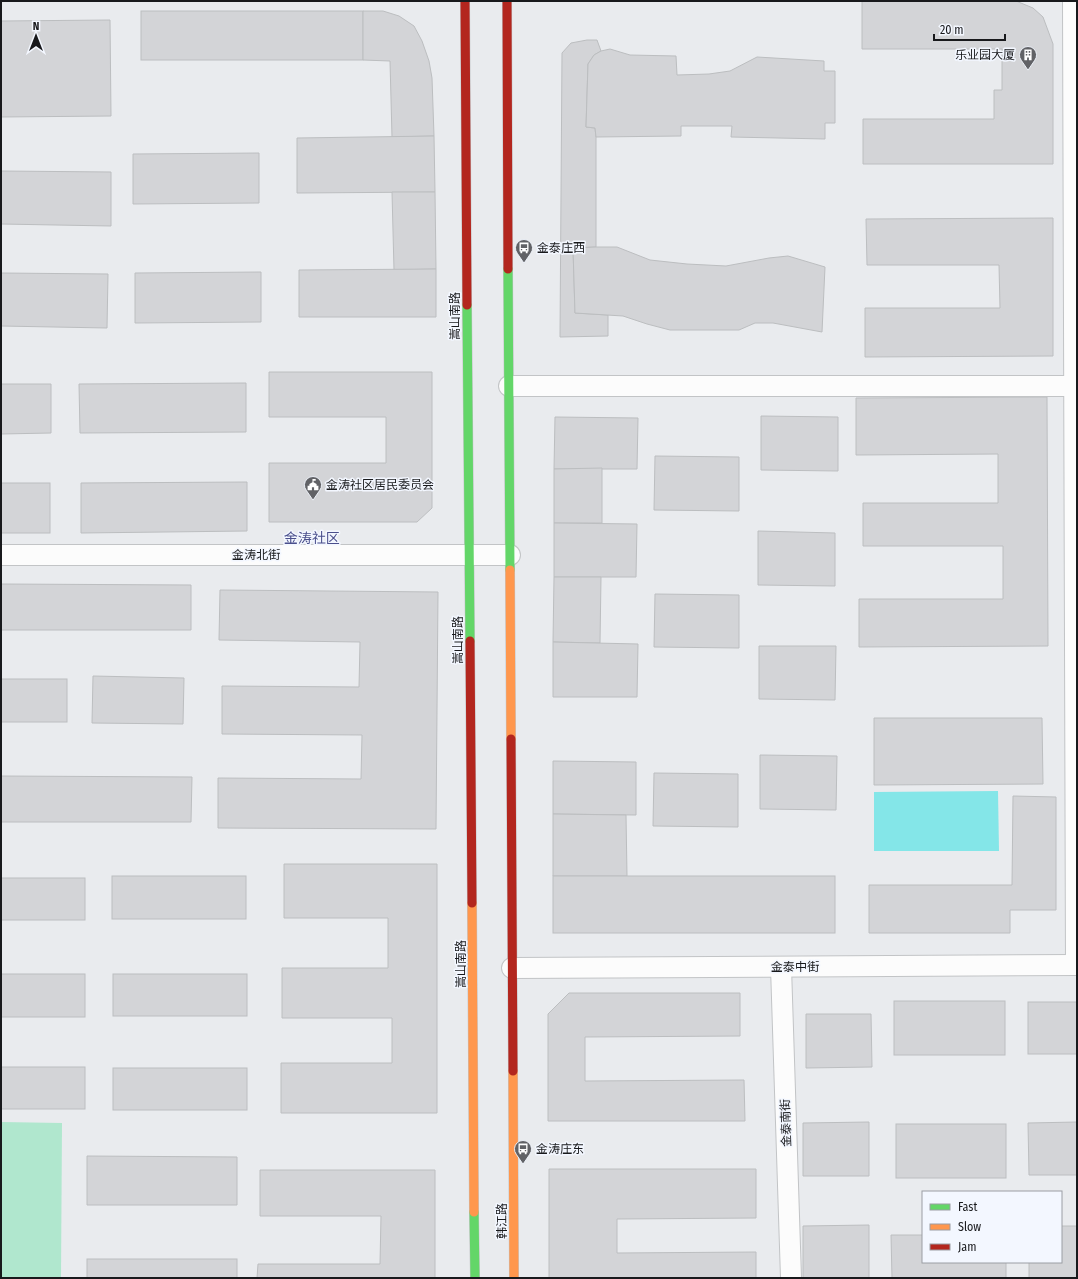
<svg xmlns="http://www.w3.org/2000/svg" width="1078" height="1279" viewBox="0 0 1078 1279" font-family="'Fira Sans Condensed','Noto Sans SC',sans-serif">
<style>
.green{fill:#b0e7ce}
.water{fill:#84e6e8}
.building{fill:#d3d4d7;stroke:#bcbec0}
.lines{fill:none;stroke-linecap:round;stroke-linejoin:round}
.street-casing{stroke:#c2c4c6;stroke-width:22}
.fast-casing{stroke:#c2c4c6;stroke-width:10}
.slow-casing{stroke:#c2c4c6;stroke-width:10}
.jam-casing{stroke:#c2c4c6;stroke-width:10}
.street{stroke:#fcfcfc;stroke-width:20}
.fast{stroke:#63d668;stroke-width:9}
.slow{stroke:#ff974d;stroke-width:9}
.jam{stroke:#b3261e;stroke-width:9}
.labels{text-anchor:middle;stroke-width:3;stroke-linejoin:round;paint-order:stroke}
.poi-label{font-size:12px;fill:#18191c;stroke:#f3f7ff;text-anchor:start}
.street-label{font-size:12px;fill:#18191c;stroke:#f3f7ff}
.quarter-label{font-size:14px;fill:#4a4f8c;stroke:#f3f7ff}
</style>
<rect width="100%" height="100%" fill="#e9ebee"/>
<polygon class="green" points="1,1122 62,1123 61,1278 1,1278"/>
<polygon class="water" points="998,791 999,851 874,851 874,792"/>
<g class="building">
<polygon points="862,1 1016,1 1033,8 1043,17 1053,44 1053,164 863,164 863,119 994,119 994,90 1002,90 1002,49 862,49"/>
<rect x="141" y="11" width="222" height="49"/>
<polygon points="363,11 383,11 399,16 414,26 422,41 429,61 432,78 434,136 392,137 390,61 363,60"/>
<polygon points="110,20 111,116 1,117 1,21"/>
<polygon points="587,40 597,40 601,51 594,55 588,64 586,127 595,128 596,137 596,247 573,248 575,313 608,315 608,336 560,337 562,53 571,43"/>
<polygon points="610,49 630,55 676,56 677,75 709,74 730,71 757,57 824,61 824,71 835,71 835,123 825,123 825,139 731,137 732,126 681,126 681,136 596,137 595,128 586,127 588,64 594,55 601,51"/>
<polygon points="434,136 435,192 297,193 297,138"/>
<polygon points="259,153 259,203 133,204 133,154"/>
<polygon points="1,171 111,172 111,226 1,224"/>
<polygon points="392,192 435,192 436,269 394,270"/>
<polygon points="1053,218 1053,356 865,357 865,308 1000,308 999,265 867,265 866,219"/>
<polygon points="596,247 617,247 650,260 687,264 726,266 769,258 788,256 825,267 822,332 773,323 755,323 739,330 670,330 647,324 623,316 575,313 573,248"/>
<polygon points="436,269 436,317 299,317 299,270"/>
<polygon points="261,272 261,322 135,323 135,273"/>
<polygon points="1,273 108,274 107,328 1,326"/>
<polygon points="269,372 432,372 432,508 417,522 269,522 269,463 386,463 386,417 269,417"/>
<polygon points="246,383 246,432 80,433 79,384"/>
<polygon points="1,384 51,384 51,433 1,434"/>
<polygon points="1047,397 1048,646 859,647 859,599 1003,599 1003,546 863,546 863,503 998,503 998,454 856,455 856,398"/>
<polygon points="761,416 838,417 838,471 761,470"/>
<polygon points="555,417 638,418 637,469 554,469"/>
<polygon points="655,456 739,457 739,511 654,510"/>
<polygon points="602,468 602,523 554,523 554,469"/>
<polygon points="247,482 247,531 81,533 81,483"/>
<rect x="1" y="483" width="49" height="50"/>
<polygon points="554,523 637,524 636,577 554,577"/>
<polygon points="758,531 835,533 835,586 758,585"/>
<polygon points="554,577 601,577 600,643 553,642"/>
<polygon points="1,584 191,585 191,630 1,630"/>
<polygon points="220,590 438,592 436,829 218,828 218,778 361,779 362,735 222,734 222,686 359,687 360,642 219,640"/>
<polygon points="655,594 739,595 739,648 654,647"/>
<polygon points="553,642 638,644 637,697 553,697"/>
<polygon points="759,646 836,646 835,700 759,699"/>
<polygon points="93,676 184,678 183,724 92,723"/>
<rect x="1" y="679" width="66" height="43"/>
<polygon points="874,718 1042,718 1043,784 874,785"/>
<polygon points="760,755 837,756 836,810 760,809"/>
<polygon points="553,761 636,762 636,815 553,814"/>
<polygon points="654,773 738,774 738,827 653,826"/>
<polygon points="1,776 192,777 191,822 1,822"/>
<polygon points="1013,796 1056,797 1056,910 1010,910 1010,933 869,933 869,885 1012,885"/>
<polygon points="553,814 626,815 627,876 553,876"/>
<polygon points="284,864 437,864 437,1113 281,1113 281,1063 392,1063 392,1018 282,1018 282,968 388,968 388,918 284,918"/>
<rect x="112" y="876" width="134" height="43"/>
<rect x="553" y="876" width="282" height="57"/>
<rect x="1" y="878" width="84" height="42"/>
<rect x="1" y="974" width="84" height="43"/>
<rect x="113" y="974" width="134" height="42"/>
<polygon points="569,993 740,993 740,1036 585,1037 585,1081 744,1080 745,1121 548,1121 548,1014"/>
<rect x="894" y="1001" width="111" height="54"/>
<rect x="1028" y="1002" width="49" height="52"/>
<polygon points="806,1014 871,1014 872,1067 806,1068"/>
<rect x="1" y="1067" width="84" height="42"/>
<rect x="113" y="1068" width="134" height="42"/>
<polygon points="869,1122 869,1176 803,1176 803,1123"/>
<polygon points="1077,1122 1077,1175 1029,1175 1028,1123"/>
<rect x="896" y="1124" width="110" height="54"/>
<polygon points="87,1156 237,1157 237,1205 87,1205"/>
<polygon points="549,1169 756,1169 756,1218 617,1219 617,1253 756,1252 756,1278 549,1278"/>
<polygon points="260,1170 435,1170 435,1278 257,1278 258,1264 380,1264 381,1216 260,1216"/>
<polygon points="869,1225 869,1278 803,1278 803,1226"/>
<polygon points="1061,1226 1077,1226 1077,1278 1029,1278 1029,1262 1061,1262"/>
<polygon points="891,1235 923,1235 923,1262 1006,1262 1006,1278 892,1278"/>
<rect x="87" y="1259" width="150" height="19"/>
</g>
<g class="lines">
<defs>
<g id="street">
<polyline points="1073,1 1076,965"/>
<polyline points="509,386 1074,386"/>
<polyline points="1,555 510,555"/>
<polyline points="781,967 791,1278"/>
<polyline points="512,968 1077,965"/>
</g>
<g id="fast">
<polyline points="508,269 510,570"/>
<polyline points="467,305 470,641"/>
<polyline points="474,1212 475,1278"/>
</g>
<g id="slow">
<polyline points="510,570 511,739"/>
<polyline points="472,903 474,1212"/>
<polyline points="513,1071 514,1278"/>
</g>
<g id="jam">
<polyline points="465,1 467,305"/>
<polyline points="507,1 508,269"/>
<polyline points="470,641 472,903"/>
<polyline points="511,739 513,1071"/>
</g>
</defs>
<use href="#street" class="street-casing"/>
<use href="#fast" class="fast-casing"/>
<use href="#slow" class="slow-casing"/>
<use href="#jam" class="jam-casing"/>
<use href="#street" class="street"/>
<use href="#fast" class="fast"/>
<use href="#slow" class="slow"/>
<use href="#jam" class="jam"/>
</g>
<defs>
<symbol id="building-pin" viewBox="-11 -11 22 30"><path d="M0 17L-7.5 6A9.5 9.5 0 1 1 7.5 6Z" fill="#616266" stroke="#f3f7ff"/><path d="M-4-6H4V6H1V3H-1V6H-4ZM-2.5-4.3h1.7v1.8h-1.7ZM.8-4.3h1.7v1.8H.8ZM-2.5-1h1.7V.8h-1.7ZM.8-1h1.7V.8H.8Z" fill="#fff"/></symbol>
<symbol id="bus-pin" viewBox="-11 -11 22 30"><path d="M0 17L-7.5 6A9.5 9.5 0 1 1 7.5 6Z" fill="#616266" stroke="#f3f7ff"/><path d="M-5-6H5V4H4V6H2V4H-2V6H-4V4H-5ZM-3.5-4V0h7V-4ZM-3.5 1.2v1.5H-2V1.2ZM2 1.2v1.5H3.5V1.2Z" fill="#fff"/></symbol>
<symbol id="civic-pin" viewBox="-11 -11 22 30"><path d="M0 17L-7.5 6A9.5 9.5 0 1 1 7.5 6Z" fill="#616266" stroke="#f3f7ff"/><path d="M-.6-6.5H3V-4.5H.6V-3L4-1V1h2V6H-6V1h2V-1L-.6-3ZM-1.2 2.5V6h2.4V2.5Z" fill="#fff"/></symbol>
</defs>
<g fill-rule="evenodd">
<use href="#building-pin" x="1018" y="45" width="20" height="27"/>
<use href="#bus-pin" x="514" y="238" width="20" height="27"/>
<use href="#civic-pin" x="303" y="475" width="20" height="27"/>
<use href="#bus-pin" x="513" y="1139" width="20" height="27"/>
</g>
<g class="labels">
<g class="poi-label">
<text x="1015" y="59" text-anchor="end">乐业园大厦</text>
<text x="537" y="252">金泰庄西</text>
<text x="326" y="489">金涛社区居民委员会</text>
<text x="536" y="1153">金涛庄东</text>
</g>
<g class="street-label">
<text transform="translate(455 316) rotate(-90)" y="4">嵩山南路</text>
<text x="256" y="559">金涛北街</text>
<text transform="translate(458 640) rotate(-90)" y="4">嵩山南路</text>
<text transform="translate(461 964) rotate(-90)" y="4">嵩山南路</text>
<text x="795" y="971">金泰中街</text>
<text transform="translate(786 1123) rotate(-92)" y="4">金泰南街</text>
<text transform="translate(502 1221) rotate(-90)" y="4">韩江路</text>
</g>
<g class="quarter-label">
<text x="312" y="543">金涛社区</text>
</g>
</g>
<rect width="1078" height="1279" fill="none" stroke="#18191c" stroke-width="4"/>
<rect x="922" y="1191" width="140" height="72" fill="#f3f7ff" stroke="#9b9ea4"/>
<rect x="930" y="1204" width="20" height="6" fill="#63d668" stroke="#9b9ea4"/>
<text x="958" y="1211" font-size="12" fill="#18191c">Fast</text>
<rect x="930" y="1224" width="20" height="6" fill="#ff974d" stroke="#9b9ea4"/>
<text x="958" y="1231" font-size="12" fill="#18191c">Slow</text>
<rect x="930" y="1244" width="20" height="6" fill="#b3261e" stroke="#9b9ea4"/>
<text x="958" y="1251" font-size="12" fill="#18191c">Jam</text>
<g transform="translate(36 36)" stroke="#f3f7ff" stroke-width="3" paint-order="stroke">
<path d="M0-3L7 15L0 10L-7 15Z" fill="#18191c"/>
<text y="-6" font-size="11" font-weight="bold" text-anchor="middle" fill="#18191c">N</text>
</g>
<path d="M934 34v6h71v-6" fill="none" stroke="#18191c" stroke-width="2"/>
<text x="940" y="34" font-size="12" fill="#18191c" stroke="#f3f7ff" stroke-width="3" paint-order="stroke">20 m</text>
</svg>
